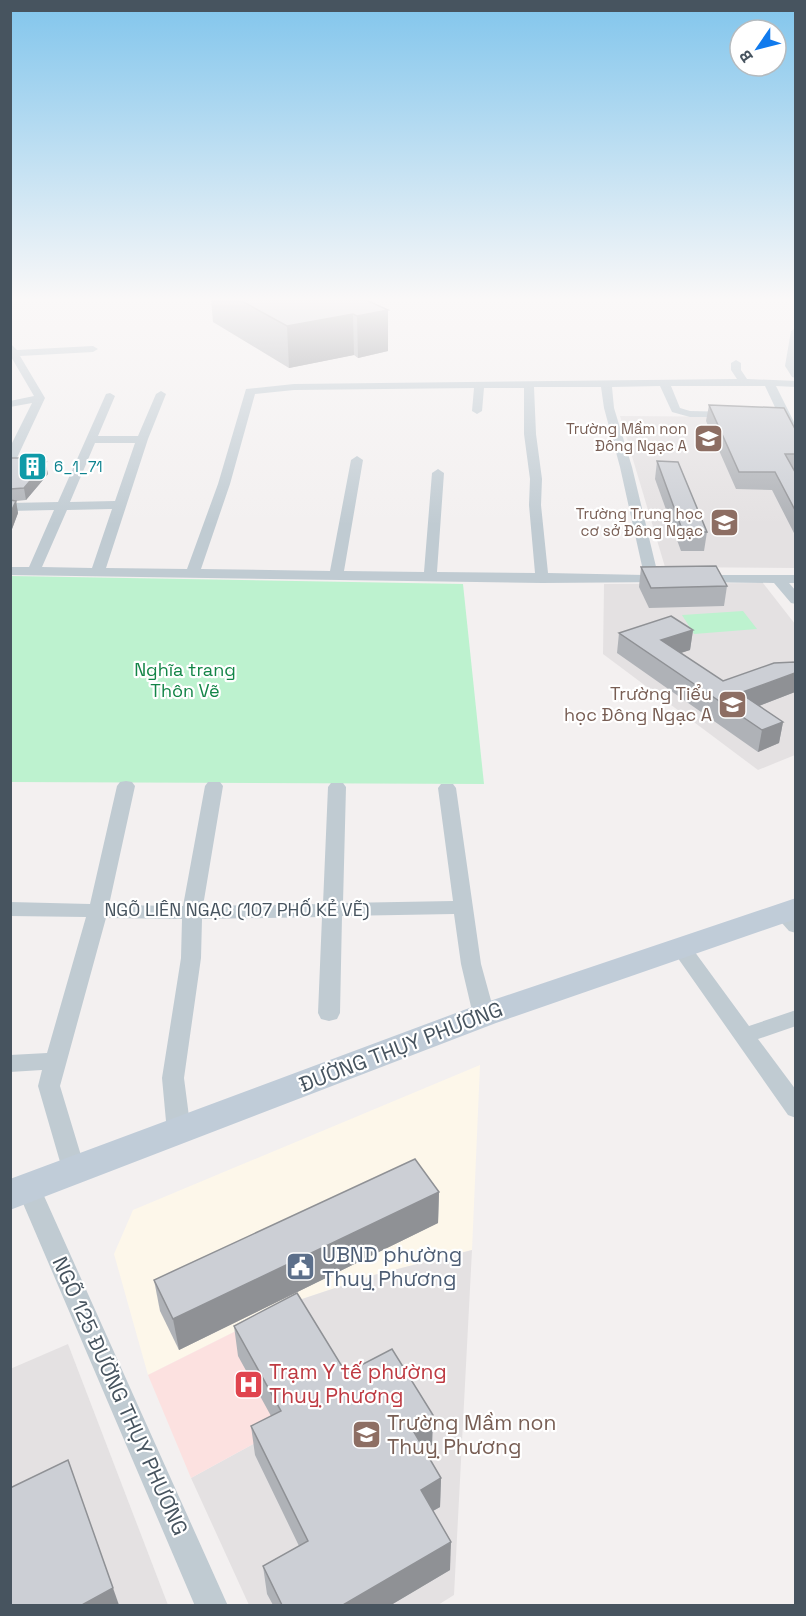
<svg xmlns="http://www.w3.org/2000/svg" width="806" height="1616" viewBox="0 0 806 1616" font-family="'Space Grotesk',sans-serif">
<style>
.commercial{fill:#fdf7ea}
.education{fill:#e4e1e2}
.medical{fill:#fce1e0}
.green{fill:#bdf2cf}
.lines{fill:none;stroke-linecap:round;stroke-linejoin:round}
.street{fill:#c0cbd2;fill-rule:evenodd}
.secondary{fill:#c0ccd8;fill-rule:evenodd}
.wall{fill:#afb2b7}
.shaded-wall{fill:#8f9195}
.building{fill:#cccfd5;stroke:#8f9195;stroke-width:1.5}
.labels{text-anchor:middle;stroke-width:4.5;stroke-linejoin:round;paint-order:stroke}
.far-education-label{font-size:15px;fill:#785e54;stroke:#fff;text-anchor:end}
.far-culture-label{font-size:15px;fill:#0d838f;stroke:#fff;text-anchor:start}
.park-label{font-size:18px;fill:#138547;stroke:#fff}
.education-label{font-size:18px;fill:#785e54;stroke:#fff;text-anchor:end}
.street-label{font-size:18px;fill:#47545f;stroke:#fff}
.near-street-label{font-size:21px;fill:#47545f;stroke:#fff}
.near-service-label{font-size:21px;fill:#4e5e75;stroke:#fff;text-anchor:start}
.near-health-label{font-size:21px;fill:#be3a42;stroke:#fff;text-anchor:start}
.near-education-label{font-size:21px;fill:#785e54;stroke:#fff;text-anchor:start}
</style>
<rect width="100%" height="100%" fill="#f3f0f0"/>
<polygon class="commercial" points="480,1065 472,1250 374,1275 296,1301 148,1375 114,1254 133,1210"/>
<g class="education">
<polygon points="620,416 778,417 795,452 795,568 665,567"/>
<polygon points="763,583 795,624 795,755 758,770 603,654 604,584"/>
<polygon points="472,1250 454,1595 438,1605 249,1605 191,1478 348,1392 296,1301 374,1275"/>
<polygon points="68,1344 168,1605 11,1605 10,1369"/>
</g>
<polygon class="medical" points="296,1301 348,1392 191,1478 148,1375"/>
<g class="green">
<polygon points="11,576 463,584 484,784 11,782"/>
<polygon points="743,611 757,629 694,634 682,615"/>
</g>
<g class="lines">
<g class="street">
<polygon points="796,328 796,378 792,377 785,366 791,331"/>
<polygon points="10,343 17,350 93,346 98,349 93,352 20,356 45,398 16,460 10,463 10,447 32,403 10,407 10,401 34,396 10,355"/>
<path d="M736,360L741,363V370L747,379L796,381V387L776,386L796,426V442L790,439L765,386H671L680,408L690,411L735,412L736,414L731,417H690L672,412L660,386L612,387L614,408L632,467L658,575L668,576L670,579L668,582L542,583L10,575V567H29L54,510L10,511V503L58,502L106,394L110,393L115,396L98,436H138L156,394L161,391L166,394L148,439L106,568L187,569L218,484L246,389L294,384L737,379L731,370V363ZM534,387H601L604,408L620,467L644,575L548,573L541,505L542,479L536,434ZM474,388L472,411L477,414L482,411L484,388H524V434L530,479L529,505L535,573L437,572L444,473L438,469L432,473L424,572L344,571L363,460L357,456L351,460L330,571L201,569L230,484L255,394L294,390ZM95,443H135L115,501L70,502ZM112,509L92,568L42,567L67,510Z"/>
<polygon points="699,575 796,575 796,583 789,583 796,591 796,604 791,603 774,583 694,582 692,579 694,576"/>
<polygon points="126,781 132,782 135,786 109,905 183,906 205,786 208,782 220,782 223,786 203,906 323,904 328,787 331,783 343,783 346,787 343,903 453,901 438,788 441,784 453,784 456,788 481,964 495,1015 492,1021 484,1023 476,1021 473,1015 461,964 454,914 342,916 340,1013 337,1019 329,1021 321,1019 318,1013 322,917 202,919 201,958 184,1078 191,1132 187,1139 179,1141 171,1139 167,1132 162,1078 181,958 182,919 106,918 60,1086 86,1172 83,1179 74,1182 65,1179 38,1086 42,1070 10,1072 10,1055 47,1053 86,917 10,916 10,902 90,904 117,786 120,782"/>
<polygon points="783,906 790,908 796,914 796,933 789,931 773,913 776,908"/>
<polygon points="682,942 689,944 749,1026 796,1010 796,1026 758,1039 796,1090 796,1118 788,1115 675,954 672,949 675,944"/>
<polygon points="28,1177 37,1180 40,1187 228,1606 195,1606 16,1187 19,1180"/>
</g>
<polygon class="secondary" points="796,898 796,919 496,1023 10,1210 10,1179 472,1007"/>
</g>
<g class="wall">
<polygon points="211,299 364,299 388,310 388,351 358,358 354,355 289,368 213,322"/>
<polygon points="709,405 795,429 795,535 772,490 736,489 706,421"/>
<polygon points="10,458 44,458 48,474 26,500 16,501 18,513 12,529 10,531"/>
<polygon points="657,461 707,532 704,551 681,551 655,479"/>
<polygon points="641,567 727,586 724,606 649,608 639,587"/>
<polygon points="693,630 690,650 680,653 723,681 795,692 759,706 783,722 779,743 758,752 617,653 619,633"/>
<polygon points="439,1192 438,1223 179,1350 160,1311 154,1280"/>
<polygon points="234,1326 346,1373 433,1415 432,1445 423,1449 441,1478 440,1507 433,1511 450,1570 391,1605 273,1605 267,1594 263,1566 299,1546 255,1455 251,1426 271,1416 238,1356"/>
</g>
<g class="shaded-wall">
<polygon points="388,310 388,351 358,358 357,316"/>
<polygon points="353,314 354,355 289,368 287,326"/>
<polygon points="44,458 48,474 26,500 24,488"/>
<polygon points="16,501 18,513 12,529 10,531 10,514"/>
<polygon points="693,630 690,650 660,660 661,640"/>
<polygon points="795,673 795,692 738,714 740,693"/>
<polygon points="783,722 779,743 758,752 762,730"/>
<polygon points="439,1192 438,1223 179,1350 173,1319"/>
<polygon points="433,1415 432,1445 410,1456 411,1427"/>
<polygon points="441,1478 440,1507 420,1518 421,1490"/>
<polygon points="451,1542 450,1570 391,1605 343,1605"/>
<polygon points="113,1588 119,1605 82,1605"/>
</g>
<g class="building">
<polygon points="238,299 364,299 388,310 357,316 353,314 287,326"/>
<polygon points="709,405 784,408 795,429 795,454 785,454 795,472 795,510 775,472 739,472"/>
<polygon points="10,458 44,458 41,462 46,462 24,488 10,489"/>
<polygon points="657,461 678,462 707,532 683,532"/>
<polygon points="10,500 16,501 10,514"/>
<polygon points="716,566 727,586 651,588 641,567"/>
<polygon points="671,616 693,630 661,640 723,681 774,663 795,662 795,673 740,693 783,722 762,730 619,633"/>
<polygon points="415,1159 439,1192 173,1319 154,1280"/>
<polygon points="297,1293 346,1373 392,1349 433,1415 411,1427 441,1478 421,1490 451,1542 343,1605 282,1605 263,1566 308,1541 251,1426 281,1411 234,1326"/>
<polygon points="68,1460 113,1588 82,1605 10,1605 10,1488"/>
</g>
<linearGradient id="sky" x2="0" y2="1"><stop stop-color="#81c5ec"/><stop offset="0.57" stop-color="#faf8f8"/><stop offset="1" stop-color="#faf8f8" stop-opacity="0"/></linearGradient>
<rect width="806" height="525" fill="url(#sky)"/>
<defs>
<symbol id="school-square" viewBox="-11 -11 22 22"><rect x="-9" y="-9" width="18" height="18" rx="4" fill="#8d6e63" stroke="#fff"/><path d="M0-5L7-2L0 1L-7-2ZM-4 1L0 2.5L4 1V4Q0 6-4 4Z" fill="#fff"/></symbol>
<symbol id="building-square" viewBox="-11 -11 22 22"><rect x="-9" y="-9" width="18" height="18" rx="4" fill="#0f9aa8" stroke="#fff"/><path d="M-4-6H4V6H1V3H-1V6H-4ZM-2.5-4.3h1.7v1.8h-1.7ZM.8-4.3h1.7v1.8H.8ZM-2.5-1h1.7V.8h-1.7ZM.8-1h1.7V.8H.8Z" fill="#fff"/></symbol>
<symbol id="civic-square" viewBox="-11 -11 22 22"><rect x="-9" y="-9" width="18" height="18" rx="4" fill="#5c6f8a" stroke="#fff"/><path d="M-.6-6.5H3V-4.5H.6V-3L4-1V1h2V6H-6V1h2V-1L-.6-3ZM-1.2 2.5V6h2.4V2.5Z" fill="#fff"/></symbol>
<symbol id="hospital-square" viewBox="-11 -11 22 22"><rect x="-9" y="-9" width="18" height="18" rx="4" fill="#e0444e" stroke="#fff"/><path d="M-5-5h3v3.5h4V-5h3V5h-3V1.5h-4V5h-3Z" fill="#fff"/></symbol>
</defs>
<g fill-rule="evenodd">
<use href="#school-square" x="692" y="422" width="33" height="33"/>
<use href="#building-square" x="16" y="450" width="33" height="33"/>
<use href="#school-square" x="708" y="506" width="33" height="33"/>
<use href="#school-square" x="716" y="688" width="33" height="33"/>
<use href="#civic-square" x="284" y="1250" width="33" height="33"/>
<use href="#hospital-square" x="232" y="1368" width="33" height="33"/>
<use href="#school-square" x="350" y="1418" width="33" height="33"/>
</g>
<g class="labels">
<g class="far-education-label">
<text x="687" y="434">Trường Mầm non<tspan x="687" dy="17">Đông Ngạc A</tspan></text>
<text x="703" y="519">Trường Trung học<tspan x="703" dy="17">cơ sở Đông Ngạc</tspan></text>
</g>
<g class="far-culture-label">
<text x="54" y="472">6_1_71</text>
</g>
<g class="park-label">
<text x="185" y="676">Nghĩa trang<tspan x="185" dy="21">Thôn Vẽ</tspan></text>
</g>
<g class="education-label">
<text x="712" y="700">Trường Tiểu<tspan x="712" dy="21">học Đông Ngạc A</tspan></text>
</g>
<g class="street-label">
<text x="237" y="916">NGÕ LIÊN NGẠC (107 PHỐ KẺ VẼ)</text>
</g>
<g class="near-street-label">
<text transform="translate(401 1047) rotate(-21)" y="7">ĐƯỜNG THỤY PHƯƠNG</text>
<text transform="translate(120 1396) rotate(66)" y="7">NGÕ 125 ĐƯỜNG THỤY PHƯƠNG</text>
</g>
<g class="near-service-label">
<text x="322" y="1262">UBND phường<tspan x="322" dy="24">Thuỵ Phương</tspan></text>
</g>
<g class="near-health-label">
<text x="269" y="1379">Trạm Y tế phường<tspan x="269" dy="24">Thuỵ Phương</tspan></text>
</g>
<g class="near-education-label">
<text x="387" y="1430">Trường Mầm non<tspan x="387" dy="24">Thuỵ Phương</tspan></text>
</g>
</g>
<rect width="806" height="1616" fill="none" stroke="#47545f" stroke-width="24"/>
<g transform="translate(758 48) rotate(235)"><circle r="28" fill="#ffffff" stroke="#b5bbbf" stroke-width="1.5"/>
<path d="M0-4.5L10 22L0 15L-10 22Z" fill="#107aed"/>
<text y="-9" font-size="16" font-weight="bold" text-anchor="middle" fill="#47545f">B</text>
</g>
</svg>
